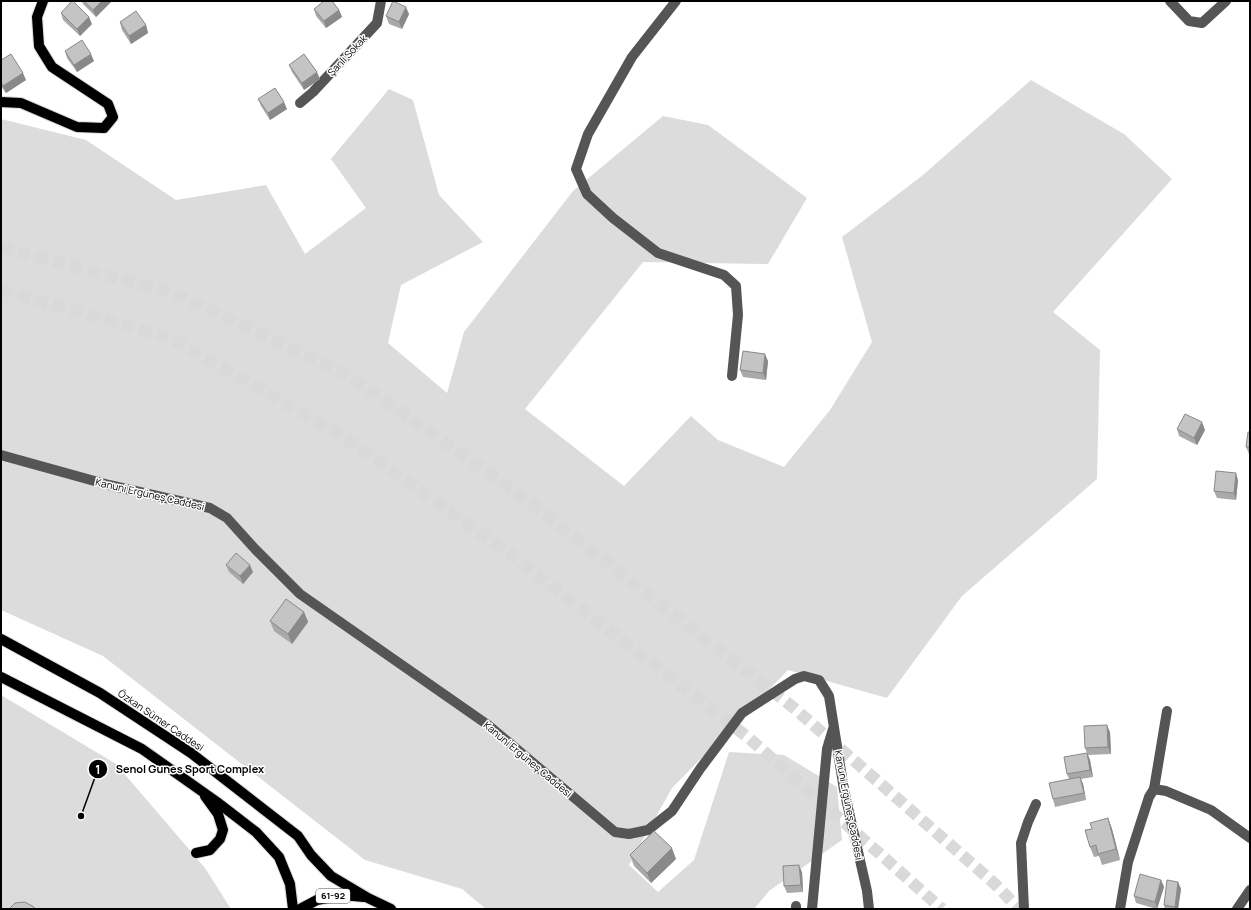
<svg xmlns="http://www.w3.org/2000/svg" width="1251" height="910" viewBox="0 0 1251 910" font-family="Manrope,sans-serif">
<style>
.green{fill:#dcdcdc}
.lines{fill:none;stroke-linecap:round;stroke-linejoin:round}
.highway-tunnel{stroke:#d9d9d9;stroke-width:12;stroke-dasharray:12 6;stroke-linecap:butt}
.major-casing{stroke:#dbdbdb;stroke-width:12}
.minor{stroke:#555;stroke-width:10}
.major{stroke:#000;stroke-width:10}
.wall{fill:#a9a9a9}
.shaded-wall{fill:#898989}
.building{fill:#c4c4c4;stroke:#898989}
.labels{text-anchor:middle;stroke-width:3;stroke-linejoin:round;paint-order:stroke}
.shield{fill:#fff;stroke:#4c4c4c;stroke-width:1}
.shield-label{font-size:9px;font-weight:bold;fill:#000}
.street-label{font-size:10px;fill:#000;stroke:#fff}
.leader{fill:none;stroke:#000;stroke-width:1.5}
.callout-dot{fill:#000;stroke:#fff;stroke-width:1.5}
.mark-label{font-size:12px;text-anchor:middle;font-weight:bold;fill:#fff}
.callout-label{font-size:11px;text-anchor:middle;font-weight:bold;fill:#000;stroke:#fff;stroke-width:3;stroke-linejoin:round;paint-order:stroke}
</style>
<rect width="100%" height="100%" fill="#fff"/>
<g class="green">
<polygon points="1031,80 1124,134 1172,179 1053,312 1100,350 1097,479 962,596 887,698 788,670 672,788 629,865 658,892 694,860 729,752 784,755 837,787 842,840 769,891 754,909 486,909 462,889 365,860 103,656 1,610 1,119 86,140 176,200 266,185 305,254 366,208 331,159 389,89 413,100 439,195 483,242 401,285 388,343 447,393 464,332 573,191 663,116 708,125 807,198 768,264 643,262 525,409 624,486 691,416 718,440 784,467 830,410 872,342 842,237 923,175"/>
<polygon points="1,695 116,764 205,868 231,909 1,909"/>
</g>
<g class="lines">
<g class="highway-tunnel">
<polyline points="1,247 174,293 348,375 519,494 794,708 995,884 1019,909"/>
<polyline points="1,290 170,338 339,434 513,556 750,739 942,909"/>
</g>
<defs>
<g id="major">
<polyline points="1,102 21,103 77,127 104,128 113,117 108,104 52,67 39,46 37,17 43,1"/>
<polyline points="1,639 100,693 191,753 298,836 311,855 331,876 368,898 391,909"/>
<polyline points="1,677 142,749 217,802 256,832 279,857 290,884 293,909"/>
<polyline points="196,853 210,850 220,839 223,830 218,814 205,796"/>
<polyline points="300,909 317,900 342,895 364,897"/>
</g>
</defs>
<use href="#major" class="major-casing"/>
<g class="minor">
<polyline points="676,1 632,57 588,134 576,169 587,194 613,218 658,253 724,275 736,286 738,315 732,376"/>
<polyline points="1170,1 1189,21 1202,23 1226,1"/>
<polyline points="300,103 313,92 377,23 381,1"/>
<polyline points="1,455 109,485 210,508 227,518 255,549 300,594 488,725 615,832 629,834 648,830 672,811 700,769 742,713 795,679 804,676 819,680 829,696 844,790 867,891 869,909"/>
<polyline points="1154,789 1167,711"/>
<polyline points="796,906 796,909"/>
<polyline points="812,909 827,749 833,729"/>
<polyline points="1024,909 1021,843 1028,822 1036,804"/>
<polyline points="1120,909 1128,862 1149,797 1154,789 1166,791 1211,810 1250,838"/>
<polyline points="1237,909 1250,890"/>
</g>
<use href="#major" class="major"/>
</g>
<g class="wall">
<polygon points="82,1 111,1 111,2 96,17 83,4"/>
<polygon points="314,9 339,10 342,17 326,28 316,16"/>
<polygon points="61,13 92,24 80,36 63,20"/>
<polygon points="409,14 402,29 389,24 386,16"/>
<polygon points="120,22 146,25 148,33 131,44 122,30"/>
<polygon points="65,51 94,61 77,72 67,58"/>
<polygon points="1,60 26,80 6,93 1,86"/>
<polygon points="289,65 320,79 304,90 292,72"/>
<polygon points="258,99 287,109 270,120 261,106"/>
<polygon points="768,361 766,380 743,377 740,370"/>
<polygon points="1177,429 1205,430 1197,445 1179,436"/>
<polygon points="1250,432 1250,454 1249,454 1246,447"/>
<polygon points="1238,480 1236,500 1217,498 1214,491"/>
<polygon points="226,565 253,572 243,584 229,572"/>
<polygon points="304,612 308,622 292,644 274,631 270,621"/>
<polygon points="1110,732 1111,754 1088,755 1090,760 1093,777 1081,779 1083,784 1086,800 1055,807 1053,799 1069,779 1067,774 1087,753 1085,748"/>
<polygon points="1108,818 1112,829 1120,860 1102,865 1099,856 1094,857 1090,847 1092,829"/>
<polygon points="630,855 676,859 651,883 634,866"/>
<polygon points="802,872 803,892 787,893 784,886"/>
<polygon points="1161,880 1164,887 1157,909 1136,903 1134,896"/>
<polygon points="1178,882 1181,889 1178,909 1165,909 1164,905"/>
</g>
<g class="shaded-wall">
<polygon points="102,1 111,1 111,2 96,17 93,10"/>
<polygon points="406,7 409,14 402,29 399,22"/>
<polygon points="339,10 342,17 326,28 324,21"/>
<polygon points="89,17 92,24 80,36 77,29"/>
<polygon points="146,25 148,33 131,44 129,36"/>
<polygon points="91,54 94,61 77,72 74,65"/>
<polygon points="317,72 320,79 304,90 302,83"/>
<polygon points="23,73 26,80 6,93 3,86"/>
<polygon points="284,102 287,109 270,120 268,113"/>
<polygon points="765,354 768,361 766,380 763,373"/>
<polygon points="1202,422 1205,430 1197,445 1194,438"/>
<polygon points="1236,473 1238,480 1236,500 1234,493"/>
<polygon points="250,565 253,572 243,584 240,576"/>
<polygon points="304,612 308,622 292,644 288,634"/>
<polygon points="1107,725 1110,732 1111,754 1108,747"/>
<polygon points="1087,753 1090,760 1093,777 1090,770"/>
<polygon points="1080,777 1083,784 1086,800 1084,793"/>
<polygon points="1108,818 1112,829 1120,860 1116,849"/>
<polygon points="672,848 676,859 651,883 647,873"/>
<polygon points="799,865 802,872 803,892 801,885"/>
<polygon points="1161,880 1164,887 1157,909 1155,902"/>
<polygon points="1178,882 1181,889 1178,909 1175,909 1175,907"/>
</g>
<g class="building">
<polygon points="72,1 73,1 89,17 77,29 61,13"/>
<polygon points="84,1 102,1 93,10"/>
<polygon points="324,1 332,1 339,10 324,21 314,9"/>
<polygon points="393,1 406,7 399,22 386,16"/>
<polygon points="136,11 146,25 129,36 120,22"/>
<polygon points="82,40 91,54 74,65 65,51"/>
<polygon points="11,54 23,73 3,86 1,82 1,60"/>
<polygon points="304,54 317,72 302,83 289,65"/>
<polygon points="275,88 284,102 268,113 258,99"/>
<polygon points="743,351 765,354 763,373 740,370"/>
<polygon points="1185,414 1202,422 1194,438 1177,429"/>
<polygon points="1248,432 1250,432 1250,447 1246,447"/>
<polygon points="1216,471 1236,473 1234,493 1214,491"/>
<polygon points="236,553 250,565 240,576 226,565"/>
<polygon points="286,599 304,612 288,634 270,621"/>
<polygon points="1107,725 1108,747 1085,748 1084,726"/>
<polygon points="1087,753 1090,770 1067,774 1064,757"/>
<polygon points="1080,777 1084,793 1053,799 1049,783"/>
<polygon points="1108,818 1116,849 1098,854 1096,845 1090,847 1085,830 1092,829 1090,823"/>
<polygon points="654,831 672,848 647,873 630,855"/>
<polygon points="799,865 801,885 784,886 783,866"/>
<polygon points="1140,874 1161,880 1155,902 1134,896"/>
<polygon points="1167,880 1178,882 1175,907 1164,905"/>
<polygon points="25,902 34,907 35,909 9,909 15,903"/>
</g>
<g class="labels">
<rect class="shield" x="316" y="889" width="34" height="14" rx="3"/>
<g class="shield-label">
<text x="333" y="899">61-92</text>
</g>
<g class="street-label">
<text transform="translate(347 55) rotate(-47)" y="4">Şanlı Sokak</text>
<text transform="translate(150 494) rotate(13)" y="4">Kanuni Ergüneş Caddesi</text>
<text transform="translate(161 720) rotate(34)" y="4">Özkan Sümer Caddesi</text>
<text transform="translate(528 759) rotate(40)" y="4">Kanuni Ergüneş Caddesi</text>
<text transform="translate(849 805) rotate(79)" y="4">Kanuni Ergüneş Caddesi</text>
</g>
</g>
<path class="leader" d="M81 816L98 769"/>
<g class="callout-dot">
<circle cx="81" cy="816" r="4"/>
<circle cx="98" cy="769" r="10"/>
</g>
<g class="mark-label">
<text x="98" y="774">1</text>
</g>
<g class="callout-label">
<text x="190" y="773">Senol Gunes Sport Complex</text>
</g>
<rect width="1251" height="910" fill="none" stroke="#000000" stroke-width="4"/>
</svg>
